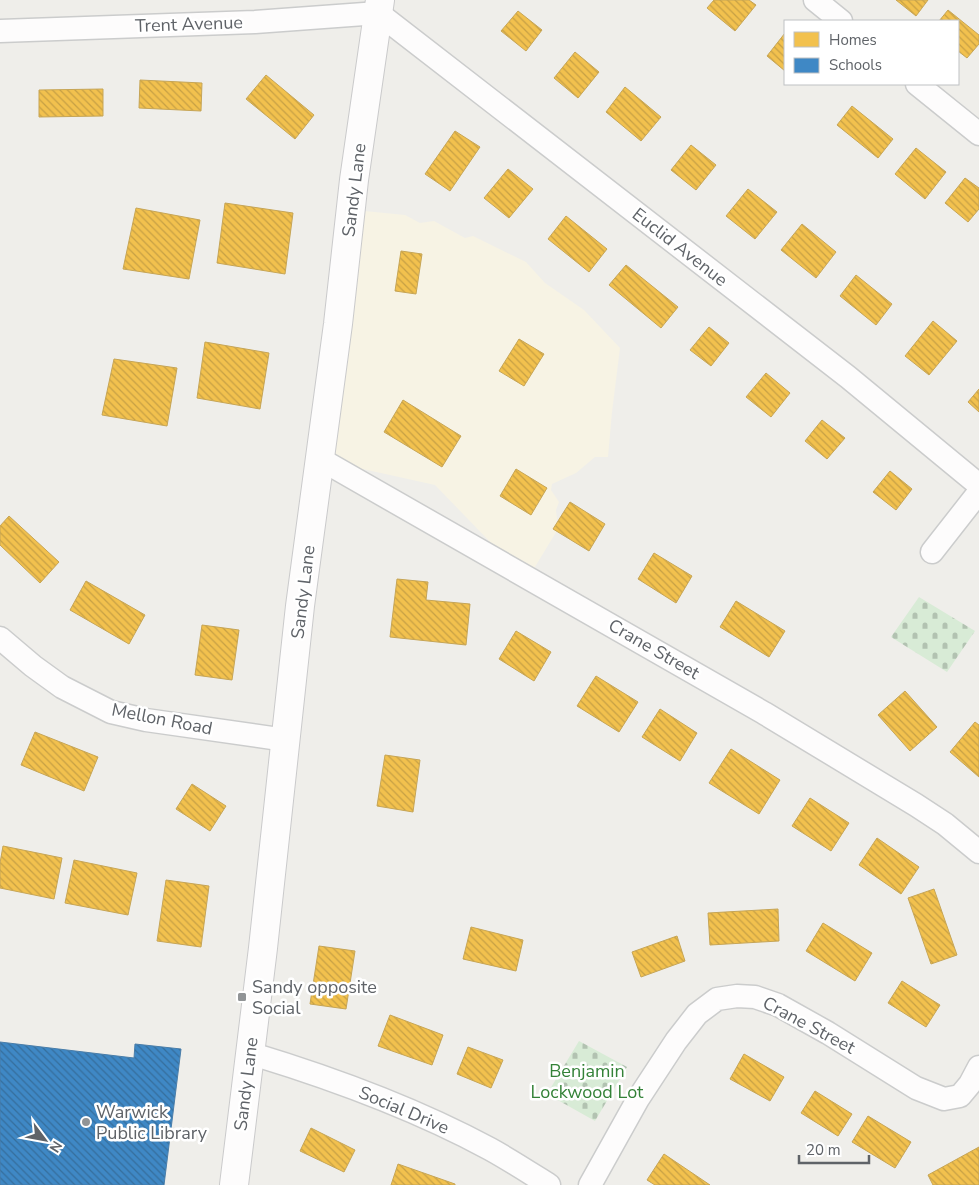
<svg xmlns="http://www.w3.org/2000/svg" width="979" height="1185" viewBox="0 0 979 1185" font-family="'Nunito Sans',sans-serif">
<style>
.commercial{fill:#f7f3e4}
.cemetery{fill:url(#cemetery-stones)}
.homes{fill:url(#homes-back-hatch);stroke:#c6a556}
.schools{fill:url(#schools-back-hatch);stroke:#497da9}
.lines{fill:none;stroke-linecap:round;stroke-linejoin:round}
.street-casing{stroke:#cbcccc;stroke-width:25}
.secondary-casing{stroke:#cacacb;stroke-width:30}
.street{stroke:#fdfcfc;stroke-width:22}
.secondary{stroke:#fdfcfc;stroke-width:28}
.poi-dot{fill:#919496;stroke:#fff;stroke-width:2}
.labels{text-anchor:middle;stroke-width:5;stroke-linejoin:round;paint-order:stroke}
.street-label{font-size:18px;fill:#5f6368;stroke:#fff}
.poi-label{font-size:18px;fill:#5f6368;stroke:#fff;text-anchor:start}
.park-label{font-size:18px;fill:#348238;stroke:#fff}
</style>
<defs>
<pattern id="cemetery-stones" width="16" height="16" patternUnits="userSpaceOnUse" patternTransform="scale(1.25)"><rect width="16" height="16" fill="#d8ebd6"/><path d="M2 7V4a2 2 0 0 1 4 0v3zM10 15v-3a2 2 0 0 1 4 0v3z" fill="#b2c2b1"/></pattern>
<pattern id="homes-back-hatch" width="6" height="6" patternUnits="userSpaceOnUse" patternTransform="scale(1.25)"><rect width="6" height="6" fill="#f2c14e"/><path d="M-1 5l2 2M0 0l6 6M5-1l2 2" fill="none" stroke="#c7a045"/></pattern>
<pattern id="schools-back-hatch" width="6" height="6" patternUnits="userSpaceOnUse" patternTransform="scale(1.25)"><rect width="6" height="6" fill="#3f88c5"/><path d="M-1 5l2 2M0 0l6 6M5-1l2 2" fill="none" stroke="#366e9c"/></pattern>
</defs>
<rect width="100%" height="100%" fill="#efeeea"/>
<polygon class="commercial" points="354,210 405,215 420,223 434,221 465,238 473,236 526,262 545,283 584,310 620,348 612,412 608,457 595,457 576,473 552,484 551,490 559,502 556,510 558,529 527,580 435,485 322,460"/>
<g class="cemetery">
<polygon points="919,597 975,631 947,672 891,637"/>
<polygon points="579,1041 627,1067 595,1121 547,1094"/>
</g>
<g class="homes">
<polygon points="714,0 749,0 756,5 735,31 707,8"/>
<polygon points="896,0 928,0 916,16"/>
<polygon points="948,10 979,35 979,44 967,58 958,51 958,21 939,21"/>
<polygon points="518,11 542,30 526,51 501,31"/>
<polygon points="785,33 785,71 767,56"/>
<polygon points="575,52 599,72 578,98 554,78"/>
<polygon points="266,75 314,115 295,139 246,99"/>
<polygon points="140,80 202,83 201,111 139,108"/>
<polygon points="625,87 661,117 641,141 606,112"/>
<polygon points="103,89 103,116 39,117 39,90"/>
<polygon points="852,106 893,139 878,158 837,125"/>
<polygon points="455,131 480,147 450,191 425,174"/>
<polygon points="691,145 716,165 696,190 671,170"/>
<polygon points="916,148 946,172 925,199 895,174"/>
<polygon points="508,169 533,189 509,218 484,198"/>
<polygon points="965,178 979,188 979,209 968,222 945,203"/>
<polygon points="748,189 777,212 755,239 726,216"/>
<polygon points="225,203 293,213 285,274 217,263"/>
<polygon points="136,208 200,220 189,279 123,269"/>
<polygon points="566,216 607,249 589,272 548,239"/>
<polygon points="802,224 836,252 816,278 781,250"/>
<polygon points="401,251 422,254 416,294 395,291"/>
<polygon points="626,265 678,307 661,328 609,285"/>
<polygon points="856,275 892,304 876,325 840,296"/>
<polygon points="933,321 957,341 929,375 905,356"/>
<polygon points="709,327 729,343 711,366 690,350"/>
<polygon points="519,339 544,354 524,386 499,371"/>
<polygon points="205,342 269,353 260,409 197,398"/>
<polygon points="114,359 177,368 167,426 102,415"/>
<polygon points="766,373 790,393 771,417 746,397"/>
<polygon points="979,389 979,412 968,402"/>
<polygon points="403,400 461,436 442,467 384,432"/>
<polygon points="822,420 845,438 827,459 805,441"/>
<polygon points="516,469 547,488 531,515 500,496"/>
<polygon points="890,471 912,489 896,510 873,492"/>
<polygon points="570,502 605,524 589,551 553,529"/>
<polygon points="9,516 59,562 40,583 0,545 0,526"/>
<polygon points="654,553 692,576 676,603 638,579"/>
<polygon points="397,579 428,582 426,600 470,604 466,645 390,637"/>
<polygon points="86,581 145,615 129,644 70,610"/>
<polygon points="736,601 785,631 769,657 720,627"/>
<polygon points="202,625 239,630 232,680 195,675"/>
<polygon points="516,631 551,652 534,681 499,659"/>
<polygon points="596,676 638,702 619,732 577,706"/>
<polygon points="905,691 937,727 910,751 878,715"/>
<polygon points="660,709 697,733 680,761 642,737"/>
<polygon points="975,722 979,725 979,777 950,752"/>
<polygon points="35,732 98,757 84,791 21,765"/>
<polygon points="731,749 780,780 759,814 709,783"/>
<polygon points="385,755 420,760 413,812 377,806"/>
<polygon points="192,784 226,806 210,831 176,809"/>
<polygon points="810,798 849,823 831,851 792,826"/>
<polygon points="877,838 919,867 901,894 859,865"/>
<polygon points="3,846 62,858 54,899 0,888 0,863"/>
<polygon points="74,860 137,873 128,915 65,903"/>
<polygon points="166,880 209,886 201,947 157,941"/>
<polygon points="934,889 957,955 931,964 908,898"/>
<polygon points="778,909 779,941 710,945 708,913"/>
<polygon points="823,923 872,953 855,981 806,951"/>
<polygon points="471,927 523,940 516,971 463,959"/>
<polygon points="677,936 685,961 641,977 632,952"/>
<polygon points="319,946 355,951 346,1009 310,1004"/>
<polygon points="902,981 940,1005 926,1027 888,1003"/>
<polygon points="390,1015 443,1035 432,1065 378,1046"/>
<polygon points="468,1047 503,1060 491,1088 457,1074"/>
<polygon points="744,1054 784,1077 770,1101 730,1079"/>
<polygon points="815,1091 852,1114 838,1136 801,1113"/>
<polygon points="868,1116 911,1142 895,1168 852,1142"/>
<polygon points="311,1128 355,1150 344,1172 300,1151"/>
<polygon points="979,1147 979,1185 933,1185 928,1175"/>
<polygon points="664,1154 710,1185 655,1185 647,1180"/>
<polygon points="398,1164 455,1184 455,1185 391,1185"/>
</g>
<polygon class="schools" points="0,1042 134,1058 135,1044 181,1049 164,1185 0,1185"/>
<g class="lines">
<defs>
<g id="street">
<polyline points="815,0 841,21"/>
<polyline points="0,31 255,22 378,13 848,377 979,485"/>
<polyline points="917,84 979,134"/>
<polyline points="320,459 764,713 916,805 945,824 979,852"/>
<polyline points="932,552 979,492"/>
<polyline points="0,638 33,666 62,687 111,712 146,720 286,740"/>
<path d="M249,1053C332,1078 414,1108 490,1149C510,1160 530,1173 549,1185"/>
<polyline points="590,1185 638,1099 676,1041 697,1014 717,999 737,996 755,997 778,1005 828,1033 916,1088 944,1099 960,1096 970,1084 979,1067"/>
</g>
<polyline id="secondary" points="234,1185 263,948 300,606 338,324 354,180 380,0"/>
</defs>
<use href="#street" class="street-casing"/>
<use href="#secondary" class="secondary-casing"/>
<use href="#street" class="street"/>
<use href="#secondary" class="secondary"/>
</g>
<g class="poi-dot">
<rect x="237" y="992" width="10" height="10" rx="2.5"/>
<circle cx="86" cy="1122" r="5"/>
</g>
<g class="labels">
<g class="street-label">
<text transform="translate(189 24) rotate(-2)" y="6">Trent Avenue</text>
<text transform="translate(354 190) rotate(-83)" y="6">Sandy Lane</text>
<text transform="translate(680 247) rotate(38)" y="6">Euclid Avenue</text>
<text transform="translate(303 592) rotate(-83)" y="6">Sandy Lane</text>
<text transform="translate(654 649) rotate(30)" y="6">Crane Street</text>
<text transform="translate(162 719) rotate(11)" y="6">Mellon Road</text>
<text transform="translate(809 1025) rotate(28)" y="6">Crane Street</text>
<text transform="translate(246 1084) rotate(-83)" y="6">Sandy Lane</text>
<text transform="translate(404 1110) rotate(23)" y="6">Social Drive</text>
</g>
<g class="poi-label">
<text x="252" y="993">Sandy opposite<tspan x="252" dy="21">Social</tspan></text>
<text x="96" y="1118">Warwick<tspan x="96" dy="21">Public Library</tspan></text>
</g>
<g class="park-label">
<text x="587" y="1077">Benjamin<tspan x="587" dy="21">Lockwood Lot</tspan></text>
</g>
</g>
<rect x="784" y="20" width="175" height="65" fill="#ffffff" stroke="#bfc1c3"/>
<rect x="794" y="32" width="25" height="15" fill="#f2c14e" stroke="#bfc1c3"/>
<text x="829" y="45" font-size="15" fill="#5f6368">Homes</text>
<rect x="794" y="58" width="25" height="15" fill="#3f88c5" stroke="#bfc1c3"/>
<text x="829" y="70" font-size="15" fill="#5f6368">Schools</text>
<g transform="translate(45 1140) rotate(122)" stroke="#ffffff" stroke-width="4" paint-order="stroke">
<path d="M0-4L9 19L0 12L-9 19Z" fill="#5f6368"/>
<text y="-8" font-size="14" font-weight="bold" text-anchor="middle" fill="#5f6368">N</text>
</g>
<path d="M799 1155v8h70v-8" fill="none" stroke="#5f6368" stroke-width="2.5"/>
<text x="806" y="1155" font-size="15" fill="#5f6368" stroke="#ffffff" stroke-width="4" paint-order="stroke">20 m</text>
</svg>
